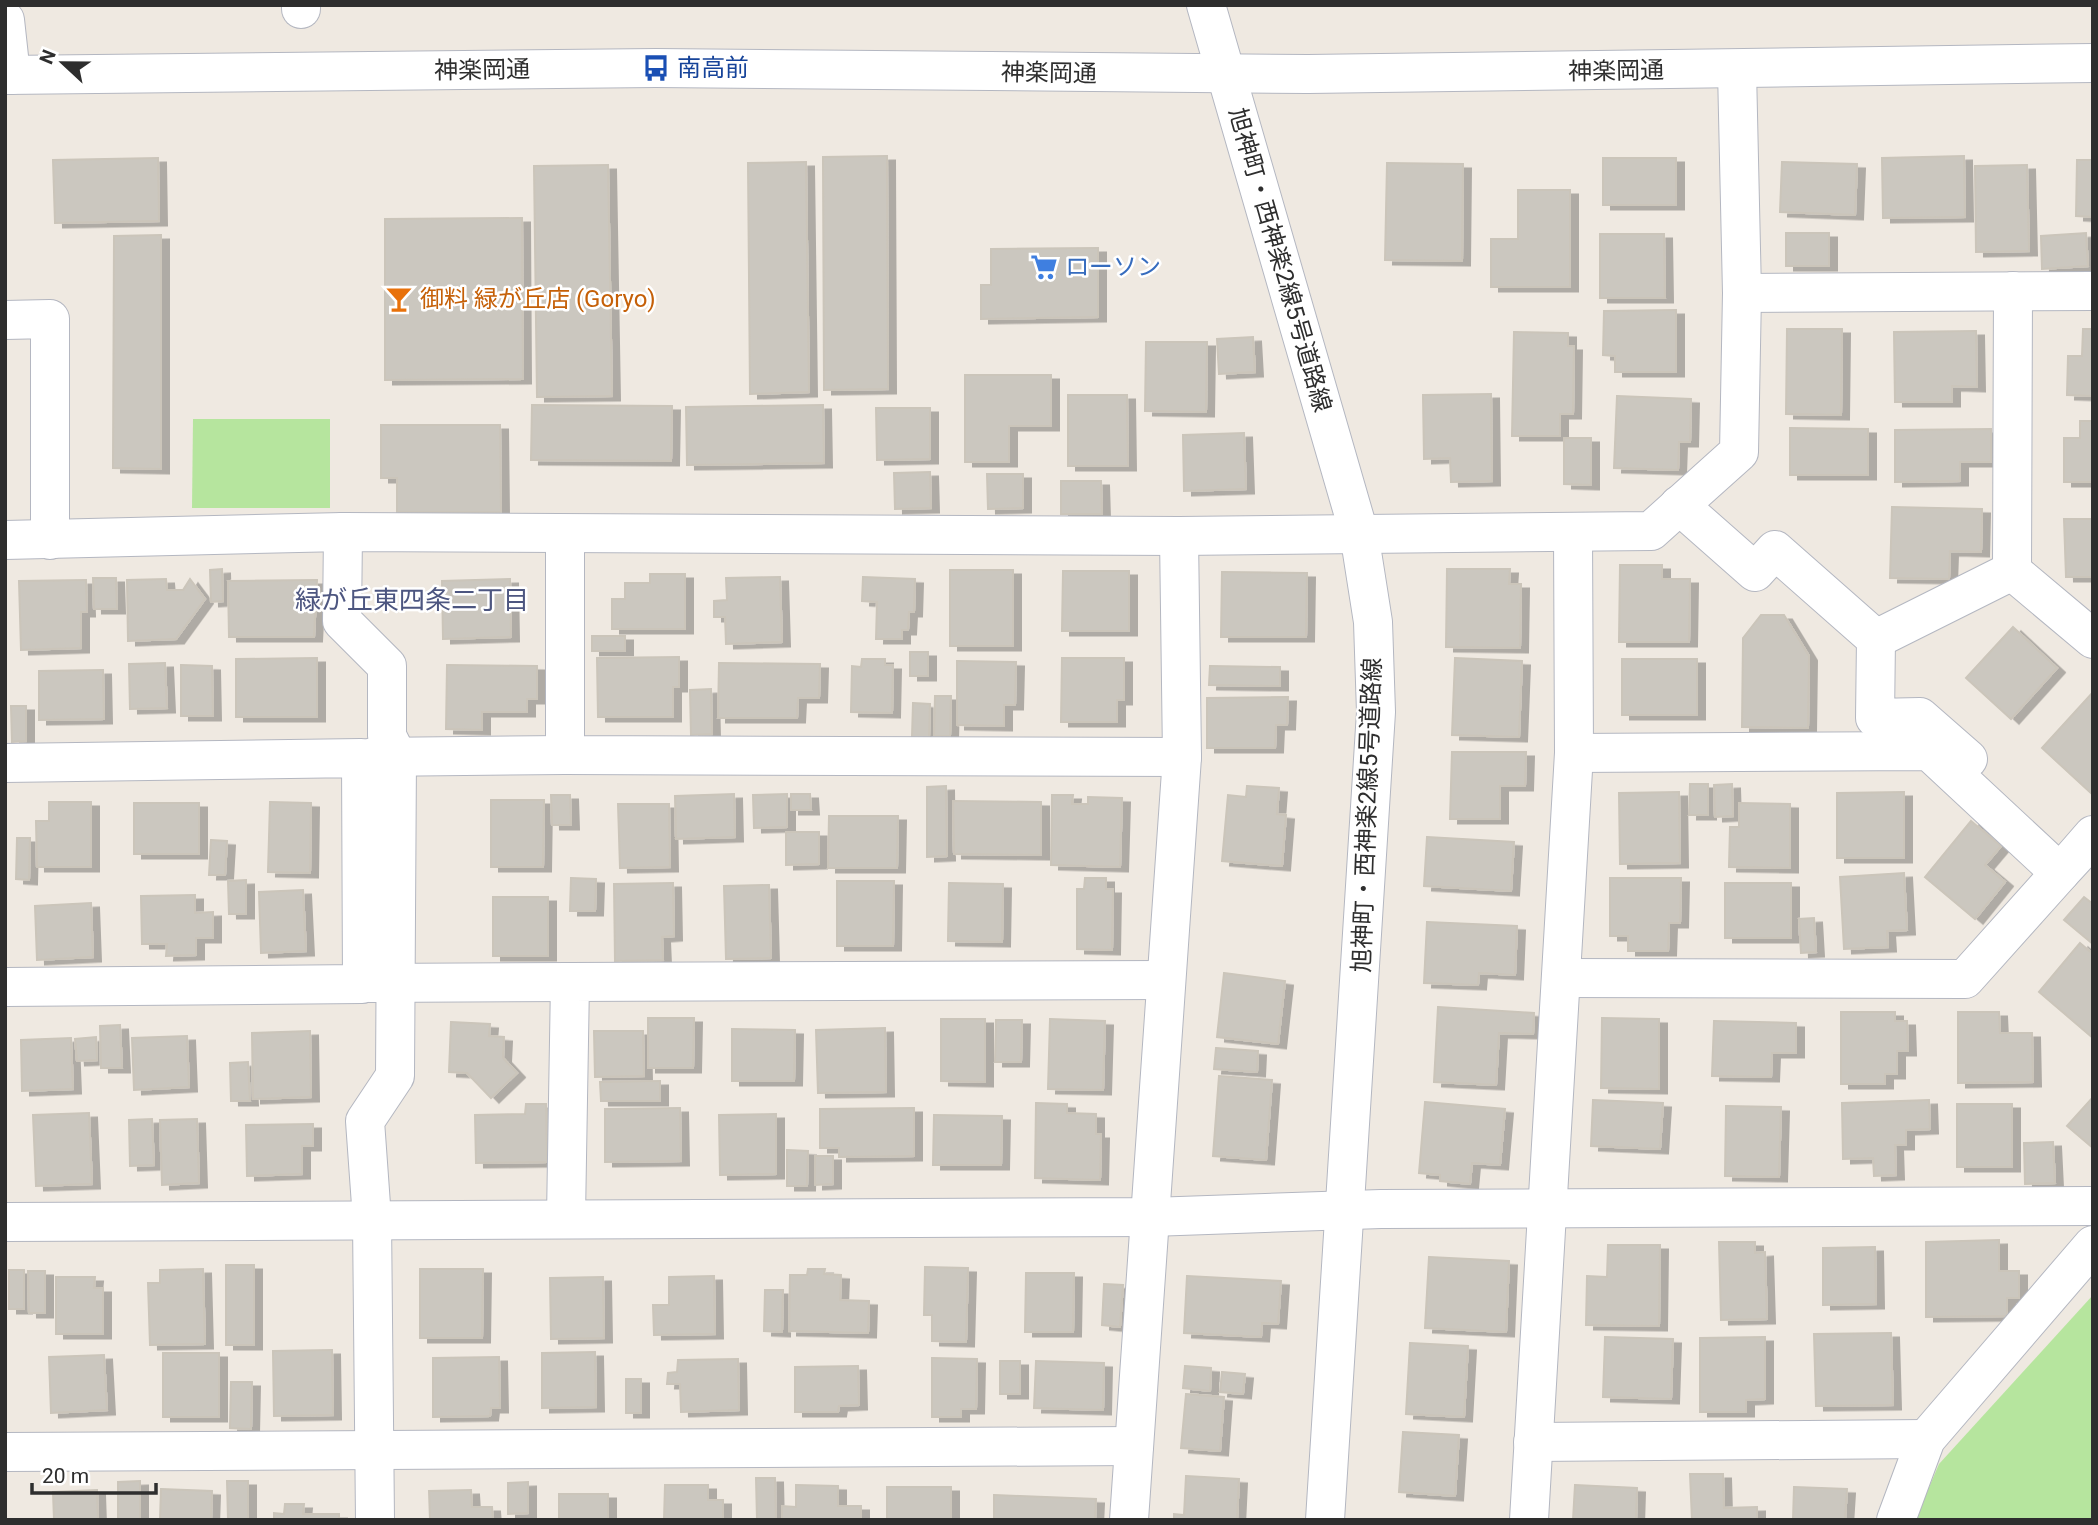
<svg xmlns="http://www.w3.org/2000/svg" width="2098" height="1525" viewBox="0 0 2098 1525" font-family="Roboto,'Noto Sans JP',sans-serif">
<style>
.green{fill:#b6e59e}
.building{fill:#cbc7bf;stroke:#cbc5ba;stroke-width:2;filter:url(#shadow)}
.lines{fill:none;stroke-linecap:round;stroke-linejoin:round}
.minor-casing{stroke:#b4b7c1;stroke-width:40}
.minor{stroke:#fff;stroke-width:38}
.labels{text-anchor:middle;stroke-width:5;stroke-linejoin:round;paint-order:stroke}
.transit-label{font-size:24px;fill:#164399;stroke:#fff;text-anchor:start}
.street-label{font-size:24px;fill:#2e2e2e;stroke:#fff}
.shop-label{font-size:24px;fill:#366cbe;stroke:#fff;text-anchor:start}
.food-label{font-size:24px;fill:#c56008;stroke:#fff;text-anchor:start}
.neighbourhood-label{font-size:26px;fill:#4d5680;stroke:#fff}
</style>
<defs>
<filter id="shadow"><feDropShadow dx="8" dy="4.5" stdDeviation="0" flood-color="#0004"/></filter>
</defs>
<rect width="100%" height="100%" fill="#efe9e1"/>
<g class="green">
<polygon points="193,419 330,419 330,508 192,508"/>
<polygon points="2093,1295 2093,1520 1915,1520 1939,1464"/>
</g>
<g class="building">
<polygon points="887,156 888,389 824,390 823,157"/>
<polygon points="1964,156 1965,217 1883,218 1882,158"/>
<polygon points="158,158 159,221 55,223 53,160"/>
<rect x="1603" y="158" width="73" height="47"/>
<polygon points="2077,160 2093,160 2093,217 2076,216"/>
<polygon points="806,162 809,392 750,394 748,163"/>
<polygon points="1782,162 1857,164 1855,215 1780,212"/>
<polygon points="1387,163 1463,164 1462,261 1385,260"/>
<polygon points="608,165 612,396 537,397 534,166"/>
<polygon points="2027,165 2029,251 1976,252 1975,166"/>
<polygon points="1518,190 1570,190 1570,287 1491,287 1491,239 1518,239"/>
<polygon points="522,218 523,379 385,380 385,219"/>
<rect x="1786" y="233" width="43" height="33"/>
<polygon points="2086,233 2088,266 2042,269 2041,236"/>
<polygon points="1600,234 1664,234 1665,298 1600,298"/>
<polygon points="161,235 161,469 113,468 114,236"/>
<polygon points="1098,248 1098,317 981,319 981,285 991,285 991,249"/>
<polygon points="1676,310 1676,372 1615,372 1615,356 1603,355 1604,311"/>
<polygon points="1787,329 1842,329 1841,415 1786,414"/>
<polygon points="2083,329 2093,329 2093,396 2067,395 2068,356 2082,356"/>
<polygon points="1976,331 1977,387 1952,386 1952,402 1895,402 1894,332"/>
<polygon points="1514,332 1568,333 1568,346 1574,346 1573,414 1560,414 1560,436 1512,436"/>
<polygon points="1253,337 1255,372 1219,374 1217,339"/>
<polygon points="1146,342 1207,342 1206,412 1145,411"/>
<polygon points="965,375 1051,375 1051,426 1009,426 1009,462 965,462"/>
<polygon points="1491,394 1492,481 1451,482 1450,458 1424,459 1423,395"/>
<polygon points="1068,395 1127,395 1128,466 1068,466"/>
<polygon points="1617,396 1691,399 1690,442 1679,442 1678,470 1614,468"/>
<polygon points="532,405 672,406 671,461 531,460"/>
<polygon points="823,405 824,463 687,465 686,407"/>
<polygon points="876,408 930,408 930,459 877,460"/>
<polygon points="2080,421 2093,421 2093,482 2064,482 2064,438 2080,438"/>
<polygon points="381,425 500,425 501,512 397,512 397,478 381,478"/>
<polygon points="1790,428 1868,429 1868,475 1790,475"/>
<polygon points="1991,429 1991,462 1960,462 1960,481 1895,482 1895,430"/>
<polygon points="1244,433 1246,489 1184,491 1183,435"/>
<polygon points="1564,438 1591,438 1591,485 1564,484"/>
<polygon points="930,472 931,508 895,509 894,473"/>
<polygon points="987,474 1023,474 1023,508 988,509"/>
<polygon points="1061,481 1101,481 1102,514 1061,514"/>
<polygon points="1892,507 1982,509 1981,552 1950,551 1949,579 1890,578"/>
<polygon points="2064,519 2093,519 2093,577 2066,577"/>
<polygon points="1620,565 1662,565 1662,579 1690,579 1689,642 1619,642"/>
<polygon points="222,569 223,601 211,602 210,570"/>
<polygon points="1447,569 1510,569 1509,584 1521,584 1520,648 1446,647"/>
<rect x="950" y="570" width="63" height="76"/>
<polygon points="1063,571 1129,571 1129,631 1062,631"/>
<polygon points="1222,572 1307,573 1306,637 1221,637"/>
<polygon points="650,574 685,574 685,629 612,629 612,599 625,599 625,583 650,583"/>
<polygon points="780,577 782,642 726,644 725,617 714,617 714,601 727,600 726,578"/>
<polygon points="863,577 915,579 914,612 909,612 908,630 902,630 902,639 876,639 877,602 862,601"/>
<polygon points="93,578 116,578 117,609 94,609"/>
<polygon points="166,579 167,590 183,590 190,579 205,599 176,639 128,641 127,580"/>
<polygon points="510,579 511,637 443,639 442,581"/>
<polygon points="86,580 87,612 81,612 81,648 21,650 19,581"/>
<polygon points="317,580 314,637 229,637 228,581"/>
<polygon points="1761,615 1784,615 1809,656 1808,728 1742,727 1743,638"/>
<polygon points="2013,627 2057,668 2011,719 1966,678"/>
<rect x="592" y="636" width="33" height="15"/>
<rect x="910" y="652" width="18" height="24"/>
<polygon points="679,657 679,687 673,687 673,717 598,717 597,658"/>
<polygon points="317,658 317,717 236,717 236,659"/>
<polygon points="1062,658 1124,658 1124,700 1117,700 1117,722 1061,722"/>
<polygon points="1455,658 1522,661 1519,737 1452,735"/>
<polygon points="862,659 885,659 885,665 893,665 892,713 851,712 852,666 861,667"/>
<rect x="1622" y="659" width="75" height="56"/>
<polygon points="957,661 1016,662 1015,705 1004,705 1004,726 957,725"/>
<polygon points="165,663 167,708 130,709 129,664"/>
<polygon points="719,663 820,664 819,698 798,698 797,718 718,718"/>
<polygon points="181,665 212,666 213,716 181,716"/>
<polygon points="447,665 537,666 537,699 527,699 527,712 482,712 482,730 446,729"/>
<polygon points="1210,666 1280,667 1280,686 1209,685"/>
<polygon points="103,670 104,719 39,720 39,671"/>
<polygon points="711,689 712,734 691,735 690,690"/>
<polygon points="2093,692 2093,795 2042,748"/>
<polygon points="935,696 951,696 950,736 934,736"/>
<polygon points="1288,697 1287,725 1276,725 1275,748 1207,748 1207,698"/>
<polygon points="913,703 930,704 929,737 912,737"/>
<polygon points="11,706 26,706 26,741 12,742"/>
<polygon points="1452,752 1526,752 1525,786 1500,786 1500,819 1450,819"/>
<polygon points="1690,784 1708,784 1708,815 1689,815"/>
<polygon points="1732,784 1733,816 1715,817 1714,785"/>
<polygon points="946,786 947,856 927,857 927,787"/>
<polygon points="1247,786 1279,788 1277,814 1286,815 1282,866 1222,861 1228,795 1246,797"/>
<polygon points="1679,792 1680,863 1620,864 1619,793"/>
<polygon points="1904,792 1904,858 1837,858 1837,793"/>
<polygon points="734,794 735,837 676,839 675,796"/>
<polygon points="787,794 787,827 754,828 753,795"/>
<polygon points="791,794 810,794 811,810 791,810"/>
<polygon points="551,795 570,795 571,825 552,825"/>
<polygon points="1052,795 1073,795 1072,804 1088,804 1088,797 1122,798 1120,867 1051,865"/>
<polygon points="491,800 544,800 543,867 491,867"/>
<polygon points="953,801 1041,802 1041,855 954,854"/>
<polygon points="49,802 91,802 91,867 37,867 36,821 49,821"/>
<polygon points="270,802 311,803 310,873 268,872"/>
<rect x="134" y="803" width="65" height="51"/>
<polygon points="1739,803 1790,804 1790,868 1729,867 1730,827 1739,827"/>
<polygon points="618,804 669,804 670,867 620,868"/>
<polygon points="829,816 898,816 897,868 828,868"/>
<polygon points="1971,821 2001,846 1985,865 2005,882 1975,919 1925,877"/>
<polygon points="786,832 819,832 819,864 786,865"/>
<polygon points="1427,837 1514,842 1511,891 1424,886"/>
<polygon points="17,838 30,838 29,880 16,879"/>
<polygon points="211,840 227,841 225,875 209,875"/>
<polygon points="1904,873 1907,930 1887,931 1888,947 1844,949 1840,877"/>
<polygon points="571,878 596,879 595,911 570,911"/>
<polygon points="1085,878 1106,878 1106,889 1113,889 1112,950 1077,949 1077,889 1084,889"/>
<polygon points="1610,878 1681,878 1680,923 1669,923 1668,951 1628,951 1628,936 1610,936"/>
<polygon points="246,880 246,914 229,914 228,881"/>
<polygon points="837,881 894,881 893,946 837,946"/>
<polygon points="673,883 674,936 662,937 663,960 615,961 614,884"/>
<polygon points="949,883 1003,884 1002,942 948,941"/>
<rect x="1725" y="883" width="66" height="55"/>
<polygon points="769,885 771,958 726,959 724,886"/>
<polygon points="303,890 306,951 261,953 259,892"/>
<polygon points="195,895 195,913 213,912 213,938 196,938 196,955 166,956 167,944 142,944 141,896"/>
<rect x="493" y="897" width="55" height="59"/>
<polygon points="2084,897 2093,904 2093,944 2064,920"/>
<polygon points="91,903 93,957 37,960 35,906"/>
<polygon points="1814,918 1816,952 1801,953 1799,919"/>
<polygon points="1427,922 1517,926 1515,975 1479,973 1478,985 1424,983"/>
<polygon points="2080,943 2093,954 2093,1038 2039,992"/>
<polygon points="1224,973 1285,981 1278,1044 1217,1037"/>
<polygon points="1438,1007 1534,1013 1533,1034 1499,1033 1496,1085 1434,1082"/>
<polygon points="1841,1012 1895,1012 1895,1021 1907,1021 1908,1051 1897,1051 1897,1074 1885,1074 1885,1084 1841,1084"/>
<polygon points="1958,1012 1999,1012 2000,1033 2032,1033 2033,1082 1958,1083"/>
<polygon points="648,1018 694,1018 693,1068 648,1068"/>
<polygon points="1602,1018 1659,1019 1659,1089 1601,1088"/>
<polygon points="941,1019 985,1019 985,1082 941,1081"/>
<polygon points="1050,1019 1105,1021 1103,1090 1048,1089"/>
<polygon points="996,1020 1022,1020 1021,1062 995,1062"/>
<polygon points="1714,1021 1796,1023 1796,1053 1772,1053 1771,1077 1712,1076"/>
<polygon points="451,1022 490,1024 489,1036 504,1037 503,1058 517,1073 491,1098 467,1073 449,1072"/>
<polygon points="120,1025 122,1068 101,1068 100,1026"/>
<polygon points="885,1028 886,1092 818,1093 816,1030"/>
<polygon points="732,1029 795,1030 794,1081 732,1081"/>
<polygon points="310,1031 311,1097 253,1099 252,1033"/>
<polygon points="594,1031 643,1031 644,1076 595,1077"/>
<polygon points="187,1036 189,1087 134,1090 132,1038"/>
<polygon points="96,1037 97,1060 77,1061 75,1039"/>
<polygon points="71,1038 73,1089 22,1091 21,1040"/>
<polygon points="1216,1048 1258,1051 1257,1072 1214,1069"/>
<polygon points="248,1062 250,1101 231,1101 230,1063"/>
<polygon points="1219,1076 1272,1080 1266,1160 1213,1156"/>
<polygon points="660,1081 660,1101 601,1101 600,1082"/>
<polygon points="2093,1097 2093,1148 2067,1126"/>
<polygon points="1593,1100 1663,1103 1660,1149 1591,1146"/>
<polygon points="1929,1100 1930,1129 1906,1130 1906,1145 1895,1145 1896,1175 1874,1176 1873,1158 1843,1159 1842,1103"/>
<polygon points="1425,1102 1505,1109 1500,1165 1472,1163 1470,1184 1440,1181 1440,1175 1419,1173"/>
<polygon points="1036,1103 1067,1104 1067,1113 1096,1114 1096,1134 1101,1134 1100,1180 1035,1178"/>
<polygon points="526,1104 546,1104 547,1162 476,1163 475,1115 525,1114"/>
<rect x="1957" y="1104" width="55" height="63"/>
<polygon points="1726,1106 1781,1107 1779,1177 1725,1176"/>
<polygon points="680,1108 681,1161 605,1162 605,1109"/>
<polygon points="914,1108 914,1156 839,1157 839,1148 820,1148 820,1109"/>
<polygon points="89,1113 92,1184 36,1186 33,1115"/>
<polygon points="776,1114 776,1174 720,1175 719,1115"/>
<polygon points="934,1115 1002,1116 1001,1165 933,1165"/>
<polygon points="152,1119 154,1165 130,1166 129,1120"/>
<polygon points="197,1119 199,1183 162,1185 160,1120"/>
<polygon points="313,1124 313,1146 302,1146 302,1174 247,1176 246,1125"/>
<polygon points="2053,1142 2055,1183 2025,1184 2024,1143"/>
<polygon points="787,1150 808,1151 807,1186 787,1186"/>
<polygon points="815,1156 833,1156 833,1184 815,1185"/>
<polygon points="1999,1240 1999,1271 2019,1271 2019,1298 2007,1298 2007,1316 1926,1317 1926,1242"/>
<polygon points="1719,1242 1755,1242 1755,1253 1765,1252 1767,1319 1721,1320"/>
<polygon points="1608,1245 1660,1245 1659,1326 1586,1325 1587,1276 1607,1277"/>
<polygon points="1875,1247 1876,1304 1823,1305 1823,1248"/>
<polygon points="1429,1257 1509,1261 1506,1332 1425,1328"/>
<rect x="226" y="1265" width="28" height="80"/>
<polygon points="925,1267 968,1268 966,1342 932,1341 932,1315 924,1315"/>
<polygon points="203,1269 205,1344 150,1345 148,1283 160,1283 160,1270"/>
<polygon points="420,1269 483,1269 482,1338 420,1338"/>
<polygon points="808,1269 825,1269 824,1274 841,1275 840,1300 869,1301 868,1333 789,1331 790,1275 807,1275"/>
<rect x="9" y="1270" width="15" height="39"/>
<polygon points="28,1271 45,1271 45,1313 29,1313"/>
<polygon points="1026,1273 1074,1273 1073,1332 1025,1332"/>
<polygon points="714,1276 715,1334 654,1335 653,1305 669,1305 669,1277"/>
<polygon points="1187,1276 1281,1281 1278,1324 1262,1323 1261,1337 1184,1333"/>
<polygon points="56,1277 95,1277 94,1288 103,1288 103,1334 56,1334"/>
<polygon points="603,1277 604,1338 551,1339 550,1278"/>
<polygon points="1104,1284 1123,1285 1120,1327 1102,1325"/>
<polygon points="765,1290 783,1290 782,1332 764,1331"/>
<polygon points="1891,1333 1893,1405 1816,1406 1814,1334"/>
<polygon points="1605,1337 1673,1339 1671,1399 1603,1397"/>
<polygon points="1765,1337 1765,1399 1746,1400 1746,1412 1700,1412 1700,1338"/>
<polygon points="1410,1343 1468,1346 1464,1417 1406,1414"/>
<polygon points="332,1350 333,1415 274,1416 273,1351"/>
<polygon points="595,1352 596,1407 542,1408 542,1353"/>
<rect x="163" y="1353" width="56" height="64"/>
<polygon points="104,1355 107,1410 51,1413 49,1357"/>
<polygon points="499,1357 500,1408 491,1408 490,1416 433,1417 433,1358"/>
<polygon points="932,1358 977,1359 976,1409 961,1409 961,1417 932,1417"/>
<polygon points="738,1359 739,1410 681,1412 680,1384 667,1384 668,1373 677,1372 678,1360"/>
<rect x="1000" y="1361" width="20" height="33"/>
<polygon points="1036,1361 1104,1363 1103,1410 1034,1408"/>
<polygon points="858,1366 859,1405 839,1406 838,1412 795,1412 795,1367"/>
<polygon points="1185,1366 1211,1368 1210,1391 1183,1388"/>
<polygon points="1222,1372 1245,1374 1243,1394 1220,1392"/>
<rect x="626" y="1379" width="15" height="34"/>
<polygon points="231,1382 252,1382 251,1429 230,1428"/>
<polygon points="1186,1394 1224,1397 1220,1451 1181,1448"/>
<polygon points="1403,1432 1459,1435 1455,1496 1399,1492"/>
<polygon points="1690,1474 1723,1474 1724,1508 1757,1507 1757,1520 1692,1520"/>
<polygon points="1186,1476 1239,1479 1237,1520 1174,1520 1174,1514 1184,1515"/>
<polygon points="756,1478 775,1478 776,1520 757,1520"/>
<polygon points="140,1481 140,1520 118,1520 118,1482"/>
<polygon points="227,1481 248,1481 248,1520 228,1520"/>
<polygon points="528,1482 528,1513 508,1514 508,1483"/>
<polygon points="665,1485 708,1485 708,1500 723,1500 723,1520 664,1520"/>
<polygon points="796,1485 838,1486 838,1506 861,1506 861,1520 782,1520 782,1506 796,1507"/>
<polygon points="1575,1485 1637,1488 1636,1520 1573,1520"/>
<rect x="887" y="1487" width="64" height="33"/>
<polygon points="1794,1487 1847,1489 1845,1520 1793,1520"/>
<polygon points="161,1489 212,1491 211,1520 160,1520"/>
<polygon points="97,1490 98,1520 54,1520 53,1492"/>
<polygon points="471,1490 472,1507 492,1507 493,1520 430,1520 429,1491"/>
<rect x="559" y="1494" width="49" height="26"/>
<polygon points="994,1495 1096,1499 1095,1520 994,1520"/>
<polygon points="285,1504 304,1504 303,1514 339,1514 339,1520 274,1520 274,1513 284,1514"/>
</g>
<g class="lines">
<defs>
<g id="minor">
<polyline points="1206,5 1359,533 1373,622 1376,712 1325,1520"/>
<polyline points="301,9 301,5"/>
<polyline points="5,20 11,75"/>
<polyline points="5,75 656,68 1308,74 2093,63"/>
<polyline points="2013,291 2012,571 2093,639"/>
<polyline points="1742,293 2093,291"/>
<polyline points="5,320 50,319 50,540"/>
<polyline points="1679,505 1755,572 1775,550 1876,639 1875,718 1920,717 1968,759"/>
<polyline points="343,532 342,621 387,666 387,736 397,756 395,1076 365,1121 372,1219 375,1520"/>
<polyline points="565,534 565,755 1182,757"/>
<polyline points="5,540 343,532 1179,536 1651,531 1739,452 1742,293 1737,70"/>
<polyline points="1876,639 2012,571"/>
<polyline points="373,757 565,755"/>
<polyline points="5,763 361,758 362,984 5,987"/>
<polyline points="2093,835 2060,873 2093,837"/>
<polyline points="1561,978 1965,979 2060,873 1929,751 1574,753"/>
<polyline points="370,983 570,982"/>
<polyline points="566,1217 570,982 1164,980"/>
<polyline points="5,1222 1151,1217 1381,1209 2093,1206"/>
<polyline points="1533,1442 1926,1439"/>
<polyline points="5,1452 1134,1446"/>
<polyline points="1129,1520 1182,757 1179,536"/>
<polyline points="1529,1520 1574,753 1573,533"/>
<polyline points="1896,1520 1926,1439 2093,1245"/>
</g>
</defs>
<use href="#minor" class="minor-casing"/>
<use href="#minor" class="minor"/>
</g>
<defs>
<symbol id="bus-bare" viewBox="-9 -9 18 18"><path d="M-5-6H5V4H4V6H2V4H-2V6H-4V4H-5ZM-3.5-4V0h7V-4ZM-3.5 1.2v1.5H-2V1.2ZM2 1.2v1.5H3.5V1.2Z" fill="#1a4fb4" stroke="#fff" stroke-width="2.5" paint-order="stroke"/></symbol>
<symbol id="supermarket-bare" viewBox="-9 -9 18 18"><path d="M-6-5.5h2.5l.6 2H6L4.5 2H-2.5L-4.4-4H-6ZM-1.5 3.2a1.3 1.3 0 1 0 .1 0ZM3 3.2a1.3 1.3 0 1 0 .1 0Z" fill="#3f7fe0" stroke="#fff" stroke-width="2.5" paint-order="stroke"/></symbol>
<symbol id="bar-bare" viewBox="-9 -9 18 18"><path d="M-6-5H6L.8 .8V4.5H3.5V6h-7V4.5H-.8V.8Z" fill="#e8710a" stroke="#fff" stroke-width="2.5" paint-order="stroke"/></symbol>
</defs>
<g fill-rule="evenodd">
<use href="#bus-bare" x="637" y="49" width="38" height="38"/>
<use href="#supermarket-bare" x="1025" y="248" width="38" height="38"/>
<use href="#bar-bare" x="380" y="280" width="38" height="38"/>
</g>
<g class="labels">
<g class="transit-label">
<text x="677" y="76">南高前</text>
</g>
<g class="street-label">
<text transform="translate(482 70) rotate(-1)" y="8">神楽岡通</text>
<text transform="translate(1616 71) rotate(-1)" y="8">神楽岡通</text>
<text transform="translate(1049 73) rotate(1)" y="8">神楽岡通</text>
<text transform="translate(1280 260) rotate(74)" y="8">旭神町・西神楽2線5号道路線</text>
<text transform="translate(1367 815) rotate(-88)" y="8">旭神町・西神楽2線5号道路線</text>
</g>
<g class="shop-label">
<text x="1065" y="275">ローソン</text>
</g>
<g class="food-label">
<text x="420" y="307">御料 緑が丘店 (Goryo)</text>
</g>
<g class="neighbourhood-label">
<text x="412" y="609">緑が丘東四条二丁目</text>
</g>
</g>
<rect width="2098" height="1525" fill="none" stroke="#2e2e2e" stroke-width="14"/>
<g transform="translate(63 63) rotate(292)" stroke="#ffffff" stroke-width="5" paint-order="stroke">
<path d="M0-5L12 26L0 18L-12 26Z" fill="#2e2e2e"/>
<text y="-10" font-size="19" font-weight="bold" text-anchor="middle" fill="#2e2e2e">N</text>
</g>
<path d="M32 1483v10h124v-10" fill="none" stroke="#2e2e2e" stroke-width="3.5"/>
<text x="42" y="1483" font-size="21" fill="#2e2e2e" stroke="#ffffff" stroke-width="5" paint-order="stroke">20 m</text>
</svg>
